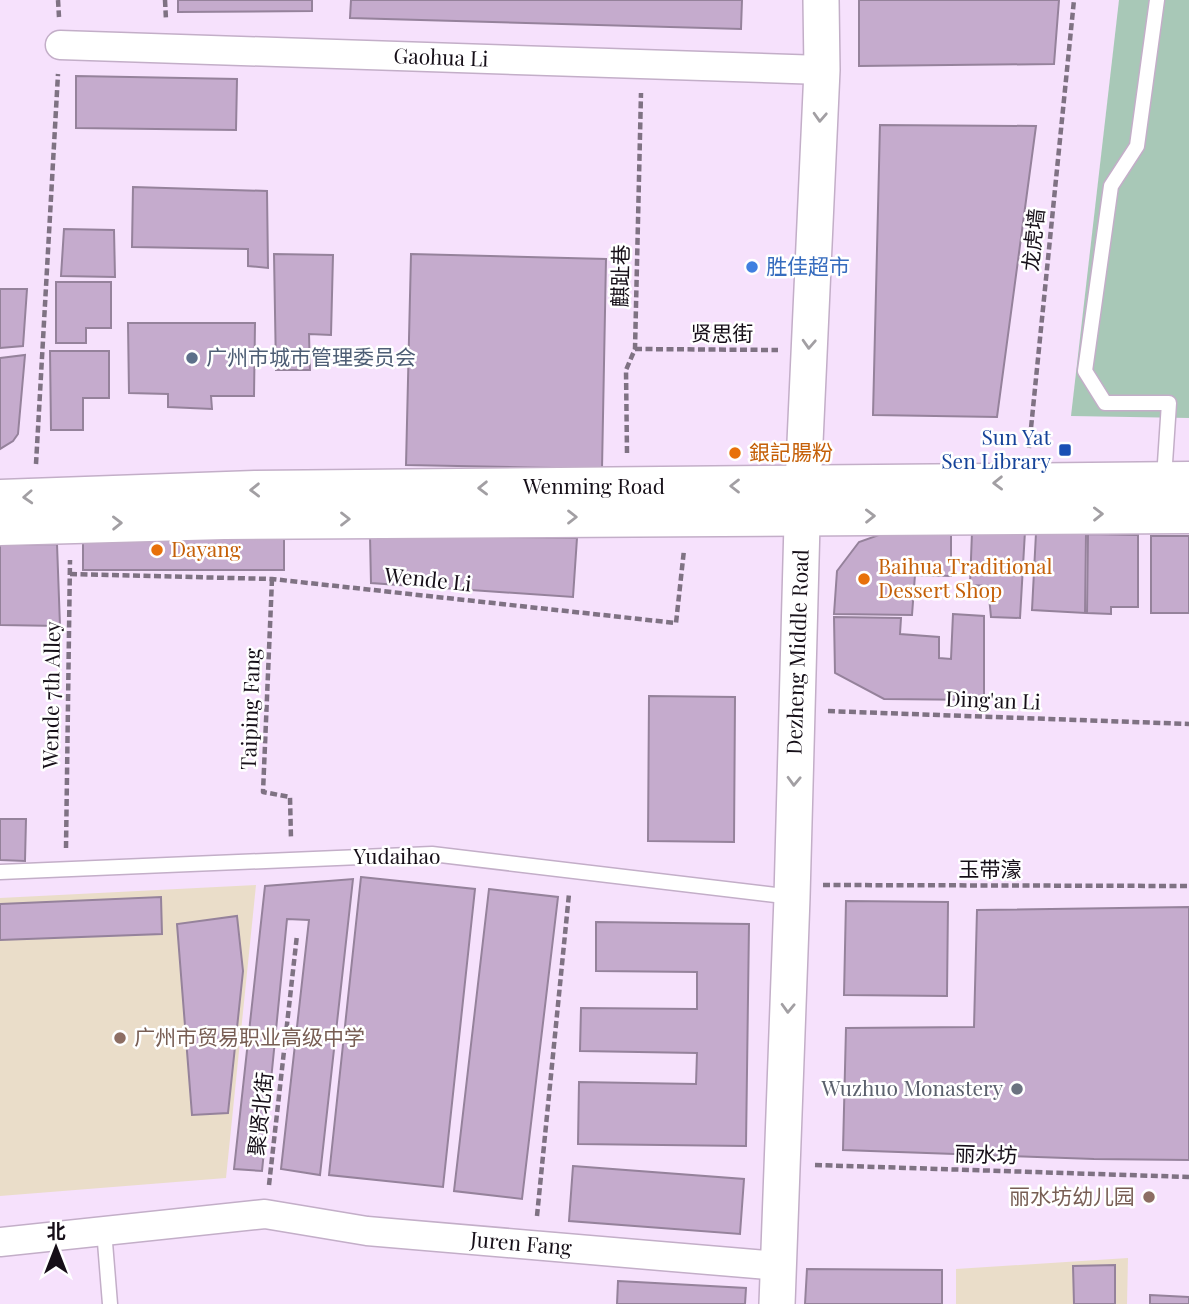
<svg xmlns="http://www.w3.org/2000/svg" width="1189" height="1304" viewBox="0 0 1189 1304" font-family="'Playfair Display','Noto Sans SC',serif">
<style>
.education{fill:#eaddc9}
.green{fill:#a8c8b7}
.building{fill:#c5abcd;stroke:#95829b;stroke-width:2}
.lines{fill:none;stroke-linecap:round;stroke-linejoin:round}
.service-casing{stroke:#c3aec8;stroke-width:17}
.minor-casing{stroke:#c3aec8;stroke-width:31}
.tertiary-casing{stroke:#c3aec8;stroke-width:38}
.secondary-casing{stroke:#c3aec8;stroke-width:41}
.path{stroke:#7f7283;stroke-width:4.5;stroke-dasharray:7 3.5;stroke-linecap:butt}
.service{stroke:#fff;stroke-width:14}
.minor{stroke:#fff;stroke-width:28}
.tertiary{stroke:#fff;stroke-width:35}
.secondary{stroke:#fff;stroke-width:38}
.oneway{stroke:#a29fa3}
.shop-dot{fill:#3f7fe0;stroke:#fff;stroke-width:2.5}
.service-dot{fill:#5c6f8a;stroke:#fff;stroke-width:2.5}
.transit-dot{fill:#1a4fb4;stroke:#fff;stroke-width:2.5}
.food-dot{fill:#e8710a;stroke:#fff;stroke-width:2.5}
.education-dot{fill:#8d6e63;stroke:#fff;stroke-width:2.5}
.worship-dot{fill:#6b7280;stroke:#fff;stroke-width:2.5}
.labels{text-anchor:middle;stroke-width:5;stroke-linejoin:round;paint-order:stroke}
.street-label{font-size:21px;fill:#160f18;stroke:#fff}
.shop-label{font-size:21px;fill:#366cbe;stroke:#fff;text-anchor:start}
.service-label{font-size:21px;fill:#4e5e75;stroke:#fff;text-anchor:start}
.transit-label{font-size:21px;fill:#164399;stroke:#fff;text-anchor:end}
.food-label{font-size:21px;fill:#c56008;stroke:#fff;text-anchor:start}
.education-label{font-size:21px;fill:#785e54;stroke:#fff;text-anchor:start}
.worship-label{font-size:21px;fill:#5b616d;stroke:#fff;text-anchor:end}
</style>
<rect width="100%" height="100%" fill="#f6e1fc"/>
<g class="education">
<polygon points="256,885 226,1178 0,1196 0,898"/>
<polygon points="1128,1258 1127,1304 956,1304 956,1269"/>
</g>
<polygon class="green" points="1119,0 1189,0 1189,418 1071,416"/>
<g class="building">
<polygon points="178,0 312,0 312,11 178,12"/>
<polygon points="351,0 742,0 741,29 350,18"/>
<polygon points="859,0 1059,0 1054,64 859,66"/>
<polygon points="76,76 237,79 236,130 76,128"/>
<polygon points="880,125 1036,126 997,417 873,415"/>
<polygon points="133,187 267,191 268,268 248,266 248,249 132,247"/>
<polygon points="64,229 114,230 115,277 61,276"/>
<polygon points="274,254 333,255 331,335 309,334 310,370 276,370"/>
<polygon points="411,254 606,259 602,469 406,465"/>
<polygon points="56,282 111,282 111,328 86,328 86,343 56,343"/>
<polygon points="0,289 27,289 23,346 0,348"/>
<polygon points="128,323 255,323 254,396 211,396 212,409 168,407 168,394 129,393"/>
<polygon points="50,351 109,351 109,398 83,398 83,430 51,430"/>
<polygon points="25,355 18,434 13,441 0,449 0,358"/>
<polygon points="890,531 951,532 951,576 915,575 912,615 834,614 837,571 859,542"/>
<polygon points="1025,531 1020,618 991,617 988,586 970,585 972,532"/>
<polygon points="1036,533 1086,534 1085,613 1032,610"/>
<polygon points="1088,534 1138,535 1138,607 1111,607 1111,614 1087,613"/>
<polygon points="370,536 577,538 573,597 371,583"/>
<rect x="1151" y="536" width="38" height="77"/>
<rect x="83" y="537" width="201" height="33"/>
<polygon points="57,544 60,626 0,625 0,545"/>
<polygon points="953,614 984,616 984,700 884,699 835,673 834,617 901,618 900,634 939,637 939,658 951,659"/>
<polygon points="649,696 735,697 734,842 648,841"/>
<polygon points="0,819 26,819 25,861 0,860"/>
<polygon points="361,877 475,889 443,1187 329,1175"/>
<polygon points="353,879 320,1175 281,1169 309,920 287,919 262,1171 234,1169 265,886"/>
<polygon points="489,889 558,897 522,1199 454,1191"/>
<polygon points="161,897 162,934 0,940 0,904"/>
<polygon points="846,901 948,902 947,996 844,995"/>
<polygon points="1189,907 1189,1160 1094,1159 843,1150 846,1028 974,1027 977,910"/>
<polygon points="237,916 243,971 228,1113 192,1115 177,924"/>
<polygon points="596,922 749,924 746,1146 578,1144 579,1082 696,1084 697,1053 580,1051 581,1008 697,1009 697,972 596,971"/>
<polygon points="573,1166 744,1179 740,1234 569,1221"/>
<polygon points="1115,1265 1115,1304 1074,1304 1073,1266"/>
<polygon points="807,1269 942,1270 942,1304 805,1304"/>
<polygon points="618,1281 746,1288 745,1304 617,1304"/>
<polygon points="1150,1295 1189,1297 1189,1304 1150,1304"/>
</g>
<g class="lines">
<defs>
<g id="service">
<polyline points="1157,0 1137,146 1111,186 1085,371 1105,403 1169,403 1164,478"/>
<polyline points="0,872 432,854 792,897"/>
<polyline points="104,1230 110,1304"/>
</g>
<g id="minor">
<polyline points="60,45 822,70"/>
<polyline points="0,1242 265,1214 367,1231 778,1266"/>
</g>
<polyline id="tertiary" points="777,1304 792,897 803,486 822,70 821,0"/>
<g id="secondary">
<polyline points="0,499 255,490 1189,481"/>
<polyline points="0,526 224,520 1189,514"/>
</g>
</defs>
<use href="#service" class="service-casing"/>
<use href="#minor" class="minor-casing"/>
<use href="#tertiary" class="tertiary-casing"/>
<use href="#secondary" class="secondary-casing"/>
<g class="path">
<polyline points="58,0 59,17"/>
<polyline points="165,0 166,20"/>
<polyline points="635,349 778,350"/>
<polyline points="1029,448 1074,0"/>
<polyline points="627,453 626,370 635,349 641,93"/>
<polyline points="36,464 58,74"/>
<polyline points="70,574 272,579 676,623 684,550"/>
<polyline points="272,579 263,792 290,797 291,839"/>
<polyline points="828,711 1189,724"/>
<polyline points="66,848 70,560"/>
<polyline points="823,885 1189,886"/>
<polyline points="815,1165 1189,1177"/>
<polyline points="269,1185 297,935"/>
<polyline points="537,1216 569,894"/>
</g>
<use href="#service" class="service"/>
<use href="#minor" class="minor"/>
<use href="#tertiary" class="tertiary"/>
<use href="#secondary" class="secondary"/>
</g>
<defs><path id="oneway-chevron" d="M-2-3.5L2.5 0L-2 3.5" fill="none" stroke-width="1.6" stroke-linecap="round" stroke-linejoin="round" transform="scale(1.75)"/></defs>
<g class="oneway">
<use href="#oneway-chevron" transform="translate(820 117) rotate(93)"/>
<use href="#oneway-chevron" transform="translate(809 344) rotate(93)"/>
<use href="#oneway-chevron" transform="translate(998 483) rotate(179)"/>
<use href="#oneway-chevron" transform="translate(735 486) rotate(180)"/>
<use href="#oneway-chevron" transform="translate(483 488) rotate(179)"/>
<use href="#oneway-chevron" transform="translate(255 490) rotate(179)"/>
<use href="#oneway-chevron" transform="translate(28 497) rotate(177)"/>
<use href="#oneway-chevron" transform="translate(1098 514) rotate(-1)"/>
<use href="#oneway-chevron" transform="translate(870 516) rotate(-1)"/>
<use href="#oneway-chevron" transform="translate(572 517)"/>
<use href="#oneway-chevron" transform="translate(345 519)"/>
<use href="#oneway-chevron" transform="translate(117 523) rotate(-1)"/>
<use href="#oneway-chevron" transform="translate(794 781) rotate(92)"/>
<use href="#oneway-chevron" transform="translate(788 1008) rotate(92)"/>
</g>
<circle class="shop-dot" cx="752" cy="267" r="7"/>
<circle class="service-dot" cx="192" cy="358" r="7"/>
<rect class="transit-dot" x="1058" y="443" width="14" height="14" rx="3.5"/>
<g class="food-dot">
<circle cx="735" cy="453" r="7"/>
<circle cx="157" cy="550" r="7"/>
<circle cx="864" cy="579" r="7"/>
</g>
<g class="education-dot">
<circle cx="120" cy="1038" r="7"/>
<circle cx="1149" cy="1197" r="7"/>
</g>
<circle class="worship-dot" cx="1017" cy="1089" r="7"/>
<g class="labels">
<g class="street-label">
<text transform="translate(441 58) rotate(2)" y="7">Gaohua Li</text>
<text transform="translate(1034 240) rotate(-84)" y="7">龙虎墙</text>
<text transform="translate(621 276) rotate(-89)" y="7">麒趾巷</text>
<text x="722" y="341">贤思街</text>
<text x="594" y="494">Wenming Road</text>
<text transform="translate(428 580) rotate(6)" y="7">Wende Li</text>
<text transform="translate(798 652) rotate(-88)" y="7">Dezheng Middle Road</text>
<text transform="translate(52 695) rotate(-89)" y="7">Wende 7th Alley</text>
<text transform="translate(993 701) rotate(2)" y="7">Ding'an Li</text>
<text transform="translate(251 709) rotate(-88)" y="7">Taiping Fang</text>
<text x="397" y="864">Yudaihao</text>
<text x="990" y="877">玉带濠</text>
<text transform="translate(261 1114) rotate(-84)" y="7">聚贤北街</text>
<text transform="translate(986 1155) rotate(2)" y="7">丽水坊</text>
<text transform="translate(521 1244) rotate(5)" y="7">Juren Fang</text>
</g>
<g class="shop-label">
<text x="766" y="274">胜佳超市</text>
</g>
<g class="service-label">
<text x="206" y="365">广州市城市管理委员会</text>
</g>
<g class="transit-label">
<text x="1051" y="445">Sun Yat<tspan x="1051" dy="24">Sen Library</tspan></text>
</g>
<g class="food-label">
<text x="749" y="460">銀記腸粉</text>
<text x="171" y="557">Dayang</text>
<text x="878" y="574">Baihua Traditional<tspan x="878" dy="24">Dessert Shop</tspan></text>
</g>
<g class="education-label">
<text x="134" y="1045">广州市贸易职业高级中学</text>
<text x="1135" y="1204" text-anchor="end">丽水坊幼儿园</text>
</g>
<g class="worship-label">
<text x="1003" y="1096">Wuzhuo Monastery</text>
</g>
</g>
<g transform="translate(56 1248)" stroke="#ffffff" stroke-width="5" paint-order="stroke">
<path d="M0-5L12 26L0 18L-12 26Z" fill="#160f18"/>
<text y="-10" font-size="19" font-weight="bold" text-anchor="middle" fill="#160f18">北</text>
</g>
</svg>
